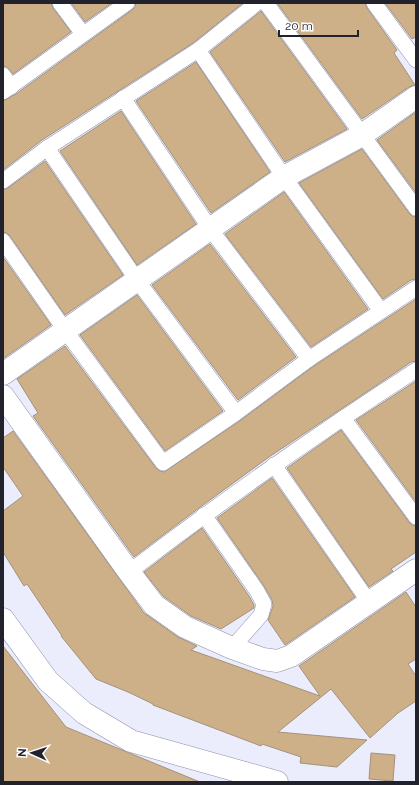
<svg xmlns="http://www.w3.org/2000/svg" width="419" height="785" viewBox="0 0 419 785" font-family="Raleway,sans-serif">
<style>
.building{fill:#cdaf88;stroke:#a3927c}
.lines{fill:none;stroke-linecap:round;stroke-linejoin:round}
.service-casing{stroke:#8d90a9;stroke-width:16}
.minor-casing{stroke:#8d90a9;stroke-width:23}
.service{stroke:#fff;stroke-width:15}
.minor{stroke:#fff;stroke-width:22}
</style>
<rect width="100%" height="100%" fill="#ebedfd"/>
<g class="building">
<polygon points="3,3 51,3 53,8 71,32 13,74 7,67 3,66"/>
<polygon points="71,3 112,3 85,22"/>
<polygon points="136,3 243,3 193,43 42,140 3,170 3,101 16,94 132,10 135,7"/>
<polygon points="277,3 365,3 367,8 397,50 394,53 415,85 409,87 362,119"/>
<polygon points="385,3 416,3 416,37 412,39"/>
<polygon points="261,11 347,129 285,162 210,52"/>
<polygon points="196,62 270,172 211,213 136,101"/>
<polygon points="121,111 196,224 137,265 60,151"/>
<polygon points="416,112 416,193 377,140"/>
<polygon points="362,149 409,213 412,216 416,217 416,279 411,280 383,299 299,183"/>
<polygon points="45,161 123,275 65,315 10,236 7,233 3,232 3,190 8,188"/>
<polygon points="284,192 368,309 311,347 225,234"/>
<polygon points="210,244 296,357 238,400 152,285"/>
<polygon points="3,257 51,325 4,358 3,356"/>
<polygon points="137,295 223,411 165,451 80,335"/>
<polygon points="416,299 416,361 411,362 374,387 269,457 199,508 134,557 33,416 38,413 17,379 65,346 156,468 160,471 164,472 241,420 314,366"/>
<polygon points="416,381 416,502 356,420"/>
<polygon points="341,430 409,522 412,525 416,526 416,552 391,569 393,571 369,587 287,468"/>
<polygon points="13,431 144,613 178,637 197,646 191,650 320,696 299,666 406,592 416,607 416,659 408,664 416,676 416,701 398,713 370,738 331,689 278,732 367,740 337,767 300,763 301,757 262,744 261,746 153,705 153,704 128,692 96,679 61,636 62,636 27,584 24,586 3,552 3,511 23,496 3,467 3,438"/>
<polygon points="272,478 355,597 285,645 268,620 273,606 272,600 264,586 217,518"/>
<polygon points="202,528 249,596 254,605 254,608 221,629 191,616 163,596 144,572"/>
<polygon points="3,646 66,727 200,782 3,782"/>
<polygon points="371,753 395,755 393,781 369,779"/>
</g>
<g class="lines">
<defs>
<g id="service">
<polyline points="60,3 83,34"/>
<polyline points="266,3 416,208"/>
<polyline points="374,3 416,60"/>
<polyline points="198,50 284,177 381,311"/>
<polyline points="3,75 11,87"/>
<polyline points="3,92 127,3"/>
<polyline points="123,98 211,230 309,359"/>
<polyline points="47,148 137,280 236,413"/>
<polyline points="3,181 47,148 198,50 257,3"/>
<polyline points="3,241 65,330 163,463 236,413 309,359 416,288"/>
<polyline points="343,418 416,517"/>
<polyline points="274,465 369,602"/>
<polyline points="204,515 257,591 264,604 261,615 232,648"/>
<path d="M129,572C222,501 317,434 416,370"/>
</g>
<g id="minor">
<polyline points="3,374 284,177 362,135 416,97"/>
<polyline points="3,396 129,572 154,605 185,627 232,648 263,659 277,661 291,656 416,570"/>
<polyline points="3,619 48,681 84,713 131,741 277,782"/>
</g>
</defs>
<use href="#service" class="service-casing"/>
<use href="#minor" class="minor-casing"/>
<use href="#service" class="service"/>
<use href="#minor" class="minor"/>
</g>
<rect width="419" height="785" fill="none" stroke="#21222c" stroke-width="8"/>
<g transform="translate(32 753) rotate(273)" stroke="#ffffff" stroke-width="3" paint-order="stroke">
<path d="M0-3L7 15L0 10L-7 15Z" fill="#21222c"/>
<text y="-6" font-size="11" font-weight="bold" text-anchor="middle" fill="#21222c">N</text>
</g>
<path d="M279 30v6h79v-6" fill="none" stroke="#21222c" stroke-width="2"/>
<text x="285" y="30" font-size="12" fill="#21222c" stroke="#ffffff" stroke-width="3" paint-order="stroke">20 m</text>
</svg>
